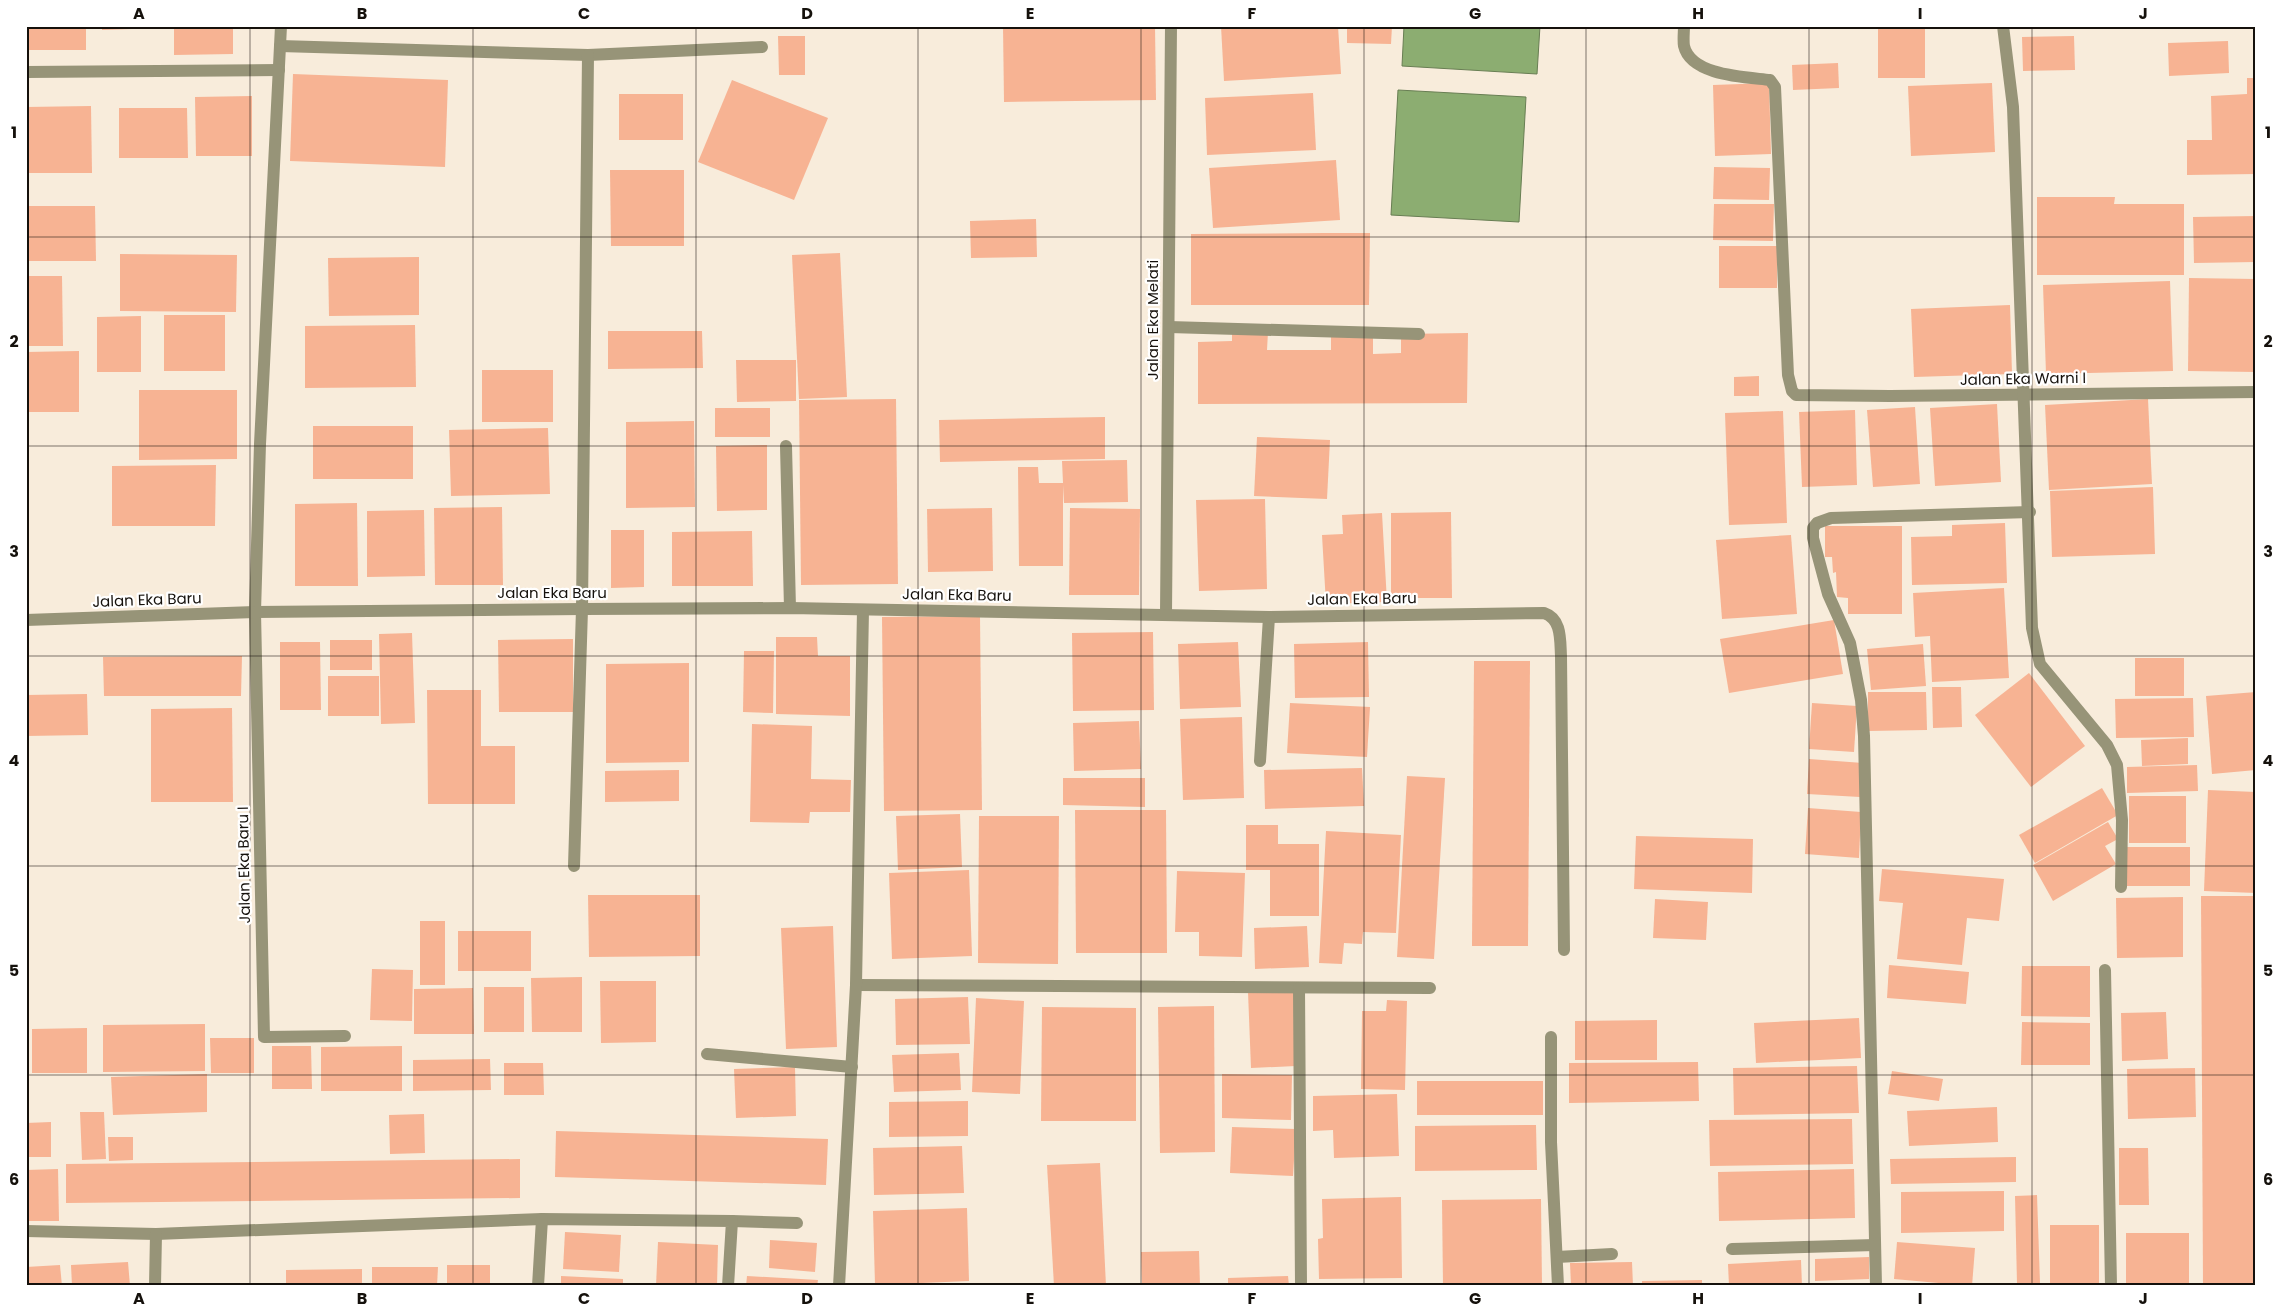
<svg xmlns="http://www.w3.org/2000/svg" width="2282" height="1312" viewBox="0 0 2282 1312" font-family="Poppins,sans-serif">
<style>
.water{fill:#8cad71;stroke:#687e53}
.building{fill:#f7b393}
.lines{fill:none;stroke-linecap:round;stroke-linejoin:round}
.service{stroke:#979478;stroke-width:12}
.minor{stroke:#979478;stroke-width:12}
.grid{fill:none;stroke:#15110c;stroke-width:1;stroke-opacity:0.55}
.labels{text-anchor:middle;stroke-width:4.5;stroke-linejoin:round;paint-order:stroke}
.street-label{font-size:15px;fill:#15110c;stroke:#fff}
.neatline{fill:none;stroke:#15110c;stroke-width:2}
.grid-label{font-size:16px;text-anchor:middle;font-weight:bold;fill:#15110c}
</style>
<rect width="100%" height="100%" fill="#f8ecdb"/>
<g class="water">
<polygon points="1404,26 1540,26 1537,74 1402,66"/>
<polygon points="1398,90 1526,97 1519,222 1391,215"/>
</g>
<g class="building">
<rect x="26" y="26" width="60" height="24"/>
<polygon points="102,26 162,26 162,28 102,30"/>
<polygon points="174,26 233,26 233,54 174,55"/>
<polygon points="1003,26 1155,26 1156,100 1004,102"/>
<polygon points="1221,26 1338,26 1341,74 1224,81"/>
<polygon points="1347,26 1392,26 1391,44 1347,43"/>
<rect x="1878" y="26" width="47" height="52"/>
<polygon points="778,36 805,36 805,75 779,75"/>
<polygon points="2074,36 2075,70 2023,71 2022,37"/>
<polygon points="2228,41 2229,73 2169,76 2168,43"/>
<polygon points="1838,63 1839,88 1793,90 1792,65"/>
<polygon points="293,74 448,80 445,167 290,161"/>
<polygon points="2247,78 2256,78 2256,174 2187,175 2187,140 2212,140 2211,96 2247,94"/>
<polygon points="732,80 828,118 794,200 698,162"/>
<polygon points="1769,83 1771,154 1715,156 1713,85"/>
<polygon points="1992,83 1995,152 1911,156 1908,86"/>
<polygon points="1313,93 1316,150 1207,155 1205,98"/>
<rect x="619" y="94" width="64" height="46"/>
<polygon points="252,96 252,156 196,156 195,97"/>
<polygon points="91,106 92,173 26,173 26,107"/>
<polygon points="119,108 187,108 188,158 119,158"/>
<polygon points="1336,160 1340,220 1213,228 1209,168"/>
<polygon points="1714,167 1770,168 1769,200 1713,199"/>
<polygon points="610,170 684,170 684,246 611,246"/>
<polygon points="2037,197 2115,197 2114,204 2184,204 2184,275 2037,275"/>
<polygon points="1714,204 1774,204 1773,241 1713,240"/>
<polygon points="26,206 95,206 96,261 26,261"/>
<polygon points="2256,216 2256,262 2194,263 2193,217"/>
<polygon points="1036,219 1037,257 971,258 970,221"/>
<polygon points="1325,233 1370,233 1369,305 1191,305 1191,234"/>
<rect x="1719" y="246" width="58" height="42"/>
<polygon points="840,253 847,397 799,399 792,255"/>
<polygon points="120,254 237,255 236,312 120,311"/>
<polygon points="419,257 419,315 329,316 328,258"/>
<polygon points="26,276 62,276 63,346 26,346"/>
<polygon points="2189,278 2256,279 2256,372 2188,371"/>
<polygon points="2170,281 2173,371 2046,374 2043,285"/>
<polygon points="2010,305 2012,374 1914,377 1911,309"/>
<rect x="164" y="315" width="61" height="56"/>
<polygon points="141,316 141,372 97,372 97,317"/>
<polygon points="415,325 416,387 305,388 305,326"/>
<polygon points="608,331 702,331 703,368 608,369"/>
<polygon points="1232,332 1268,332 1267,350 1331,350 1331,335 1373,335 1373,354 1401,353 1401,334 1468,333 1467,403 1198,404 1198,342 1232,341"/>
<polygon points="79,351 79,412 26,412 26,352"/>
<polygon points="736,360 796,360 796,401 737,402"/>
<rect x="482" y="370" width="71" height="52"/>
<polygon points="1759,376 1759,396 1734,396 1734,377"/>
<polygon points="139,390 237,390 237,459 139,460"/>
<polygon points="896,399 898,584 801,585 799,400"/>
<polygon points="2148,399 2152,484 2049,490 2045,405"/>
<polygon points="1997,404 2001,482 1935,486 1930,408"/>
<polygon points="1915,407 1920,484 1873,487 1867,410"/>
<rect x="715" y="408" width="55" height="29"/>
<polygon points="1855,410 1857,485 1802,487 1799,412"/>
<polygon points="1783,411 1787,523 1729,525 1725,413"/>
<polygon points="1105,417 1105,459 940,462 939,420"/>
<polygon points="694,421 695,507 626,508 626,422"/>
<rect x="313" y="426" width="100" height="53"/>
<polygon points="548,428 550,494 451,496 449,430"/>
<polygon points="1257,437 1330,440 1327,499 1254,496"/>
<polygon points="767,445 767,510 717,511 716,446"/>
<polygon points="1127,460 1128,502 1064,503 1063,485 1063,566 1019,566 1018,467 1038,467 1039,483 1063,483 1062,461"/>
<polygon points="216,465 215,526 112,526 112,466"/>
<polygon points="2153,487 2155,554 2052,557 2050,491"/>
<polygon points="1265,499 1267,589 1199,591 1196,500"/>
<polygon points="357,503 358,586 295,586 295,504"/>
<polygon points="502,507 503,585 435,585 434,508"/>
<polygon points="992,508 993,571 928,572 927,509"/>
<polygon points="1070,508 1140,509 1139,595 1069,595"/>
<polygon points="424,510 425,576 367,577 367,511"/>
<polygon points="1451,512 1452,598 1391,598 1391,513"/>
<polygon points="1382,513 1387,602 1326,604 1322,535 1343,534 1342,515"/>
<polygon points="2005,523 2007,583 1912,585 1911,537 1952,536 1952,525"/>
<polygon points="1825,526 1902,526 1902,614 1848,614 1848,598 1837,597 1836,572 1833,573 1832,557 1825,557"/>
<polygon points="611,530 644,530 644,587 611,588"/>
<polygon points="752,531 753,586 672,586 672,532"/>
<polygon points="1791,535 1797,614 1722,619 1716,540"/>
<polygon points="2004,588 2009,678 1932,682 1930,636 1915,637 1913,593"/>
<polygon points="980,616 982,810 884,811 882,617"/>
<polygon points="1834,620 1843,674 1729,693 1720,639"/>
<polygon points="1153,632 1154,710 1073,711 1072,633"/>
<polygon points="412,633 415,723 381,724 379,634"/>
<polygon points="776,637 817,637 818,656 850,656 850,716 776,714"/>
<polygon points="573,639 573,712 499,712 498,640"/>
<rect x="330" y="640" width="42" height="30"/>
<polygon points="280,642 320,642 321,710 280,710"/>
<polygon points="1238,642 1241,707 1180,709 1178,644"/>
<polygon points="1368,642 1369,697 1295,698 1294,644"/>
<polygon points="1923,644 1926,686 1871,690 1867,649"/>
<polygon points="744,651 774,651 773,713 743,712"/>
<polygon points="242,656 241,696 104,696 103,657"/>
<rect x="2135" y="658" width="49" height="38"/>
<polygon points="1474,661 1530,661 1528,946 1472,946"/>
<polygon points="689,663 689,762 606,763 606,664"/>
<polygon points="2029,673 2085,746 2031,787 1975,715"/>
<rect x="328" y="676" width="51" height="40"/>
<polygon points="1932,687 1961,687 1962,727 1933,728"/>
<polygon points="427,690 481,690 481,746 515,746 515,804 428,804"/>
<polygon points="1868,692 1926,692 1927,730 1868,731"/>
<polygon points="2256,692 2256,770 2212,774 2206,696"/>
<polygon points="87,694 88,735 26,736 26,695"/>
<polygon points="2193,698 2194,737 2116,738 2115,699"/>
<polygon points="1290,703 1370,707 1367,757 1287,753"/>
<polygon points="1812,703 1857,706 1854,752 1809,749"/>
<polygon points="232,708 233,802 151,802 151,709"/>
<polygon points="1242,717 1244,798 1183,800 1180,719"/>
<polygon points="1139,721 1141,769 1074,771 1073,723"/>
<polygon points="752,724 812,726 811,779 851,780 850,812 810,812 809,823 750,822"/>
<polygon points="2188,738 2188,764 2142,766 2141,740"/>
<polygon points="1809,759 1863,763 1860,797 1807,794"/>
<polygon points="2197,765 2198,791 2127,793 2127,767"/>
<polygon points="1362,768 1364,806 1265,809 1264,770"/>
<polygon points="679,770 679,801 605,802 605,771"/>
<polygon points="1407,776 1445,778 1434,959 1397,957"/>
<polygon points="1063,778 1145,778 1145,807 1063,805"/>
<polygon points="2102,788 2118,815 2035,863 2019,835"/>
<polygon points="2208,790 2256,792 2256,893 2204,891"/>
<rect x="2129" y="796" width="57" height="47"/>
<polygon points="1808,808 1861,812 1859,858 1805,854"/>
<polygon points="1075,810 1166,810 1167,953 1076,953"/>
<polygon points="960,814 962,867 898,870 896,816"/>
<polygon points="979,816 1059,816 1058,964 978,963"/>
<polygon points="2108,822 2118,839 2105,846 2116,864 2053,901 2033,865"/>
<polygon points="1246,825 1278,825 1278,844 1319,844 1319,916 1270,916 1270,870 1246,870"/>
<polygon points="1326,831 1401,835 1396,933 1363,932 1362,944 1344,943 1342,964 1319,963"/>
<polygon points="1636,836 1753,839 1752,893 1634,889"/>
<rect x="2127" y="847" width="63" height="39"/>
<polygon points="1882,869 2004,879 1999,921 1967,918 1962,965 1897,959 1903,903 1879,901"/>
<polygon points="969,870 972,956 892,959 889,873"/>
<polygon points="1177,871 1245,873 1242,957 1199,956 1199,932 1175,932"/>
<polygon points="588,895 700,895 700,956 589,957"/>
<polygon points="2201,896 2254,896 2256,1286 2203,1286"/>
<polygon points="2183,897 2183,957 2117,958 2116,898"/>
<polygon points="1655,899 1708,902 1706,940 1653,938"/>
<rect x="420" y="921" width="25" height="64"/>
<polygon points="833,926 837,1047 786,1049 781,928"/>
<polygon points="1307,926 1309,967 1255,969 1254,928"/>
<rect x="458" y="931" width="73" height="40"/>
<polygon points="1889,965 1969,972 1966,1004 1887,998"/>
<polygon points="2022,966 2090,966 2090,1017 2021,1016"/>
<polygon points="372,969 413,970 412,1021 370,1020"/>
<polygon points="582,977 582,1032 532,1032 531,978"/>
<polygon points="600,981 656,981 656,1042 601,1043"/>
<rect x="484" y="987" width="40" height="45"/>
<polygon points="473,988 474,1034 414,1034 414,989"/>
<polygon points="1294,991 1296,1066 1251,1068 1248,992"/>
<polygon points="968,997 970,1044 896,1045 895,999"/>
<polygon points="976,998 1024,1001 1020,1094 972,1092"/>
<polygon points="1387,1000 1407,1001 1405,1090 1361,1089 1362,1011 1386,1011"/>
<polygon points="1214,1006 1215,1152 1160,1153 1158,1007"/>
<polygon points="1042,1007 1136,1008 1136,1121 1041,1121"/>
<polygon points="2166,1012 2168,1059 2122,1061 2121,1013"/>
<polygon points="1859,1018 1861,1058 1756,1063 1754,1023"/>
<polygon points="1657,1020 1657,1060 1575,1060 1575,1021"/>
<polygon points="2022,1022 2090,1023 2090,1065 2021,1065"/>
<polygon points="205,1024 205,1071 103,1072 103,1025"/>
<polygon points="87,1028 87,1073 32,1073 32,1029"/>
<polygon points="210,1038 254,1038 254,1073 211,1073"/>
<polygon points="272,1046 311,1046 312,1089 272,1089"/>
<polygon points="402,1046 402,1091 321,1091 321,1047"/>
<polygon points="959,1053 961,1090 894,1092 892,1055"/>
<polygon points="490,1059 491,1090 413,1091 413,1060"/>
<polygon points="1698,1062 1699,1101 1569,1103 1569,1063"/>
<polygon points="504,1063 543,1063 544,1095 504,1095"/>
<polygon points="1857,1066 1859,1113 1734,1115 1733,1068"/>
<polygon points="795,1067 796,1116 736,1118 734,1069"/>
<polygon points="2195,1068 2196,1117 2128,1119 2127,1069"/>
<polygon points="1892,1071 1943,1079 1939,1101 1888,1094"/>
<polygon points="207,1074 207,1112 113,1115 111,1077"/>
<polygon points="1222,1074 1292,1075 1291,1120 1222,1118"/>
<rect x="1417" y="1081" width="126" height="34"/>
<polygon points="1397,1094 1399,1156 1334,1158 1333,1130 1313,1131 1313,1096"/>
<polygon points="968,1101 968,1136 889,1137 889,1102"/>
<polygon points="1997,1107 1998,1142 1909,1146 1907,1111"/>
<polygon points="80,1112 104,1112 106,1159 82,1160"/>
<polygon points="424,1114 425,1153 390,1154 389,1115"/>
<polygon points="1852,1119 1853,1164 1710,1166 1709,1120"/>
<polygon points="51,1122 51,1157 26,1157 26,1123"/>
<polygon points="1536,1125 1537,1170 1415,1171 1415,1126"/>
<polygon points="1232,1127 1296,1129 1293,1176 1230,1173"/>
<polygon points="556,1131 828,1139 826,1185 555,1177"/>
<polygon points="108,1137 133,1137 133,1160 109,1161"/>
<polygon points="962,1146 964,1193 874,1195 873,1148"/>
<polygon points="2119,1148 2148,1148 2149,1205 2119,1205"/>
<polygon points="2016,1157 2016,1182 1891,1184 1890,1159"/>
<polygon points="520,1159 520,1198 66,1203 66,1164"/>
<polygon points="1100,1163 1106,1286 1054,1286 1047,1165"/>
<polygon points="58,1169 59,1221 26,1221 26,1170"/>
<polygon points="1854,1169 1855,1218 1719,1221 1718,1172"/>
<polygon points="2004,1191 2004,1231 1901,1233 1901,1192"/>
<polygon points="2037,1195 2040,1283 2017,1284 2015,1196"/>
<polygon points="1401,1197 1402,1278 1319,1279 1318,1239 1323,1238 1322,1199"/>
<polygon points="1541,1199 1542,1286 1443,1286 1442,1200"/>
<polygon points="967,1208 969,1281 875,1285 873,1211"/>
<rect x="2050" y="1225" width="49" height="61"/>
<polygon points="565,1232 621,1235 619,1272 563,1269"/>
<rect x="2126" y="1233" width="63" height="53"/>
<polygon points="770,1240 817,1243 815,1272 769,1268"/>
<polygon points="658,1242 718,1245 717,1286 656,1286"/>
<polygon points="1897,1242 1975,1248 1972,1286 1894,1279"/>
<polygon points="1199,1251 1200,1286 1142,1286 1141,1252"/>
<polygon points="1869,1257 1869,1279 1815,1281 1815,1259"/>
<polygon points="1801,1260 1802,1286 1729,1286 1728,1264"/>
<polygon points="128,1262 130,1286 72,1286 71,1265"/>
<polygon points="1632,1262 1633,1286 1571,1286 1570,1263"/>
<polygon points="60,1265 62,1286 26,1286 26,1267"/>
<rect x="447" y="1265" width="43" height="21"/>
<polygon points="372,1267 438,1267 437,1286 372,1286"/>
<polygon points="362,1269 362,1286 286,1286 286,1270"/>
<polygon points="561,1276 623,1279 623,1286 561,1286"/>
<polygon points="747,1276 818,1280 817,1286 746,1286"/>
<polygon points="1288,1276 1289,1286 1228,1286 1228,1278"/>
<polygon points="1702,1280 1702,1286 1642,1286 1642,1281"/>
</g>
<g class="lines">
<g class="service">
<polyline points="574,866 582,609"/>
<polyline points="707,1054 852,1067"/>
<polyline points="1557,1257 1612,1254"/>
</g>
<g class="minor">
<polyline points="281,26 260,444 255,612 264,1037 345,1036"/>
<path d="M1684,26C1684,32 1683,40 1684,46C1691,76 1746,77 1770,80L1775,87L1788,375L1792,391L1796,395L1890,396L2256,392"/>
<polyline points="2003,26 2013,107 2032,628 2040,664 2107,745 2117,765 2122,820 2121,887"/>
<polyline points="280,46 588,55 762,47"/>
<polyline points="26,72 279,70"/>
<polyline points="1169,327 1419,334"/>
<polyline points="786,446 790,608"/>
<polyline points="582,609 588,55"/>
<polyline points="1166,614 1171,26"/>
<path d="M26,620L255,612L582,609L790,608L1269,617L1544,613C1562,619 1560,640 1561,656L1564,950"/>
<polyline points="1260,761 1269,617"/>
<polyline points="2105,970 2111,1286"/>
<polyline points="856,985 1430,988"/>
<polyline points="1299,988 1301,1286"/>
<polyline points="1551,1037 1551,1142 1558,1286"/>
<polyline points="732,1221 797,1223"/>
<polyline points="26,1231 156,1234 542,1219 732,1221 728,1286"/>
<polyline points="1732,1249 1875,1245"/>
<polyline points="155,1286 156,1234"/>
<polyline points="538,1286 542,1219"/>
<polyline points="839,1286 856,985 863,610"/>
<polyline points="1876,1286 1864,736 1861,700 1850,643 1828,594 1813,538 1813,528 1817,523 1831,518 2030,512"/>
</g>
</g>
<path class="grid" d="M250,26V1286M473,26V1286M696,26V1286M918,26V1286M1141,26V1286M1364,26V1286M1586,26V1286M1809,26V1286M2032,26V1286M26,237H2256M26,446H2256M26,656H2256M26,866H2256M26,1075H2256"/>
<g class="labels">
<g class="street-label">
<text transform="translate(1153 320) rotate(-90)" y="5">Jalan Eka Melati</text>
<text transform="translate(2023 379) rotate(-1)" y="5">Jalan Eka Warni I</text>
<text x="552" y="598">Jalan Eka Baru</text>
<text transform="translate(957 595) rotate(1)" y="5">Jalan Eka Baru</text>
<text transform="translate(1362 599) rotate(-1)" y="5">Jalan Eka Baru</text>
<text transform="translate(147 600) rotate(-2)" y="5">Jalan Eka Baru</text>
<text transform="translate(244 865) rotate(-91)" y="5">Jalan Eka Baru I</text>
</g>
</g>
<rect width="2282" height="1312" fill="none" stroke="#ffffff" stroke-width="55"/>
<rect x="28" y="28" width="2226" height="1256" class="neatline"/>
<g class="grid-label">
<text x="139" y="19">A</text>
<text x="362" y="19">B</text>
<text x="584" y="19">C</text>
<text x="807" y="19">D</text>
<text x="1030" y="19">E</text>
<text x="1252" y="19">F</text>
<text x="1475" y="19">G</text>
<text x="1698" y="19">H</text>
<text x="1920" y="19">I</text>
<text x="2143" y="19">J</text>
<text x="14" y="138">1</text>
<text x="2268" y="138">1</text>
<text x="14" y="347">2</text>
<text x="2268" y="347">2</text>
<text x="14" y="557">3</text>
<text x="2268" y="557">3</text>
<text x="14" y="766">4</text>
<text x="2268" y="766">4</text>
<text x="14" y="976">5</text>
<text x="2268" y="976">5</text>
<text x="14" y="1185">6</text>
<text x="2268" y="1185">6</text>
<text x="139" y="1304">A</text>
<text x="362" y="1304">B</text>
<text x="584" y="1304">C</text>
<text x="807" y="1304">D</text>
<text x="1030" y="1304">E</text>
<text x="1252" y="1304">F</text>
<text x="1475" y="1304">G</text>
<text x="1698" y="1304">H</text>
<text x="1920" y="1304">I</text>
<text x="2143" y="1304">J</text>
</g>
</svg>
